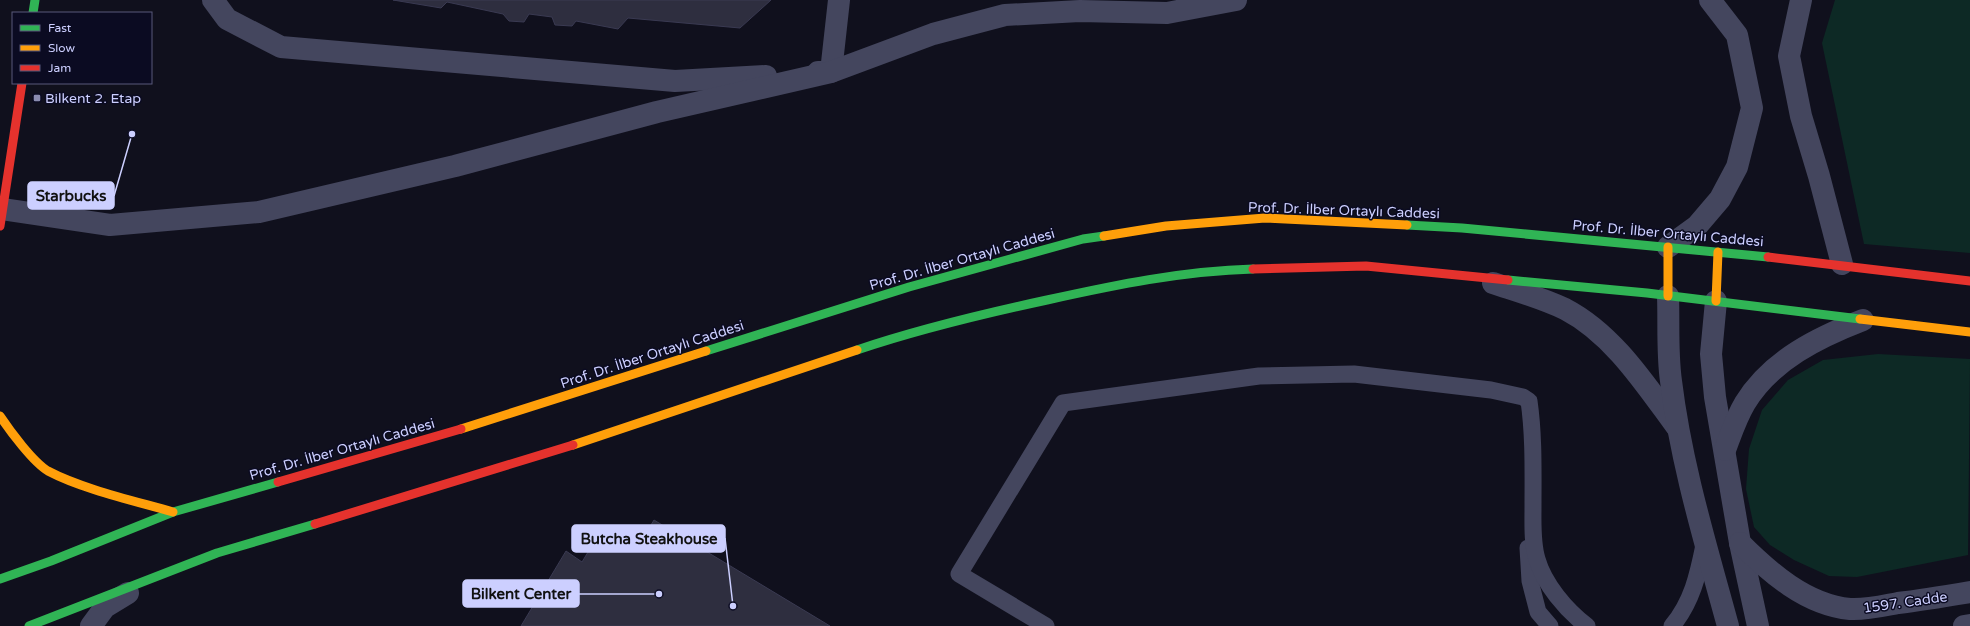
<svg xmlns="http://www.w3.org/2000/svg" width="1970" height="626" viewBox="0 0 1970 626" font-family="'Varela Round',sans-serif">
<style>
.green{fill:#0d2925}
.building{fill:#2e2e3f;stroke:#3a3a52}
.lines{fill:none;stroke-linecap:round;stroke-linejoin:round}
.lane{stroke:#44465e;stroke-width:17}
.street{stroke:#44465e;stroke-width:22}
.fast{stroke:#30b455;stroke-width:9}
.slow{stroke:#ff9f0a;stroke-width:9}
.jam{stroke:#e5322d;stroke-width:9}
.poi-dot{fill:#8a8cb0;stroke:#0b0b22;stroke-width:1.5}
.labels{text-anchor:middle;stroke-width:3;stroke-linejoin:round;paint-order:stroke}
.poi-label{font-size:14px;fill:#cccfff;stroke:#0b0b22;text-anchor:start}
.street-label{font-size:14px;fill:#cccfff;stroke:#0b0b22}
.leader{fill:none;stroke:#cccfff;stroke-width:1.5}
.callout-dot{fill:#cccfff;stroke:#0b0b22;stroke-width:1.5}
.callout{fill:#cccfff;stroke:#cccfff;stroke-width:1.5}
.callout-label{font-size:15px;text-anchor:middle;font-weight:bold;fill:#111}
</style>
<rect width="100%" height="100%" fill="#10101d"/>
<g class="green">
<polygon points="1835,0 1970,0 1970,253 1864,244 1822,43"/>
<polygon points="1878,354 1970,359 1968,555 1857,577 1829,576 1794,560 1770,545 1754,527 1746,489 1749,449 1762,410 1788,380 1823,360"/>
</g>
<g class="building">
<polygon points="393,0 771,0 740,28 628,18 618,29 576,21 572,26 555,25 552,17 529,14 524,22 509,21 503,14 447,2 441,8"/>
<polygon points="654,520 830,626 521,626 566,551 582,562 602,529 636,550"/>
</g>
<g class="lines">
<g class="lane">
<polyline points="1528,548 1530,581 1538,612 1550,626"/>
<path d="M1046,626L959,574L1063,403L1259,376L1354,374L1491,390L1523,397L1529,401C1534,436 1533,472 1533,507C1533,524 1532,543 1537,559C1544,584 1566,610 1587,626"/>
<path d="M1672,626C1692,602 1698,575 1704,545"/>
</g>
<g class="street">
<polyline points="213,0 227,19 281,47 675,81 766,76"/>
<polyline points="1801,0 1789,56 1801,116 1819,176 1842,264"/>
<polyline points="818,72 831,72 839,0"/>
<polyline points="2,209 110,225 259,212 455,166 657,112 831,72 933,34 1005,15 1080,11 1167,13 1236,0"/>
<polyline points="1668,247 1697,226 1720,199 1737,167 1752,108 1737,35 1710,0"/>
<path d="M1493,283C1517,291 1542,298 1565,309C1613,334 1645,384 1676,426"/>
<path d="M1668,296C1669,324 1667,353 1671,381C1681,464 1706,545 1728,626"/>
<polyline points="1716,301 1711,354 1715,397 1740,543 1758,626"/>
<path d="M1725,450C1731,434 1736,418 1745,403C1771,360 1819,337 1863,320"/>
<path d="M1740,543C1769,572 1806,605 1850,609C1866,610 1882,606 1898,603C1922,600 1946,596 1970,592"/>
<polyline points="91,626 105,607 128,593"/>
<polyline points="1964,626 1970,625"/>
</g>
<g class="fast">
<polyline points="33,13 35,0"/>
<polyline points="1407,225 1462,228 1768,257"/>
<polyline points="1508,280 1647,293 1860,319"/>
<path d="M857,350C919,329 982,314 1047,300C1115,285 1182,271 1253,269"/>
<polyline points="706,351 909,287 1083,239 1104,236"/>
<polyline points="0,579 51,561 173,512 278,482"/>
<polyline points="29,626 217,553 315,524"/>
</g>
<g class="slow">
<polyline points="1104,236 1166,226 1265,218 1407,225"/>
<polyline points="1668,247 1668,296"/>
<polyline points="1716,301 1718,252"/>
<polyline points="1860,319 1970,332"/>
<path d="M0,416C10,431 33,462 48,471C82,489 135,501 173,512"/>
<polyline points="461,429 706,351"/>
<polyline points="573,445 857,350"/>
</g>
<g class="jam">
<polyline points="0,226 22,83"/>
<polyline points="1768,257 1970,281"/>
<polyline points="1253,269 1366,266 1508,280"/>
<polyline points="278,482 461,429"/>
<polyline points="315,524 573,445"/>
</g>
</g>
<rect class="poi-dot" x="33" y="94" width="8" height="8" rx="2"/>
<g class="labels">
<g class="poi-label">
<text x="45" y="103">Bilkent 2. Etap</text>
</g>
<g class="street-label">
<text transform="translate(1344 210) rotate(2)" y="5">Prof. Dr. İlber Ortaylı Caddesi</text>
<text transform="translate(1668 233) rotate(5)" y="5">Prof. Dr. İlber Ortaylı Caddesi</text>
<text transform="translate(962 259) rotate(-16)" y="5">Prof. Dr. İlber Ortaylı Caddesi</text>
<text transform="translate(652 354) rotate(-18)" y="5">Prof. Dr. İlber Ortaylı Caddesi</text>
<text transform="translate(342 449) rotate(-16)" y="5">Prof. Dr. İlber Ortaylı Caddesi</text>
<text transform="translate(1905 602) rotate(-8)" y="5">1597. Cadde</text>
</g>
</g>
<path class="leader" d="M132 134L114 196M733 606L725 538M659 594L579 594"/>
<g class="callout-dot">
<circle cx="132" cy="134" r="4"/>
<circle cx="733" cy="606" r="4"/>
<circle cx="659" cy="594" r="4"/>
</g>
<g class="callout">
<rect x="28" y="182" width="86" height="27" rx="4"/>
<rect x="572" y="525" width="153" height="27" rx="4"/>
<rect x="463" y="580" width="116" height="27" rx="4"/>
</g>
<g class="callout-label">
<text x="71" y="201">Starbucks</text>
<text x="649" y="544">Butcha Steakhouse</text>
<text x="521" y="599">Bilkent Center</text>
</g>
<rect x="12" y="12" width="140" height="72" fill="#0b0b22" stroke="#58597a"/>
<rect x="20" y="25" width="20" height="6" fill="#30b455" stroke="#58597a"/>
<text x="48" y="32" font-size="12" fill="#cccfff">Fast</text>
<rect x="20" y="45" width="20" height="6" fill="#ff9f0a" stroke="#58597a"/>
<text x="48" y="52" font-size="12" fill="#cccfff">Slow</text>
<rect x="20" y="65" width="20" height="6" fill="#e5322d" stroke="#58597a"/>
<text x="48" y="72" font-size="12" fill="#cccfff">Jam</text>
</svg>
